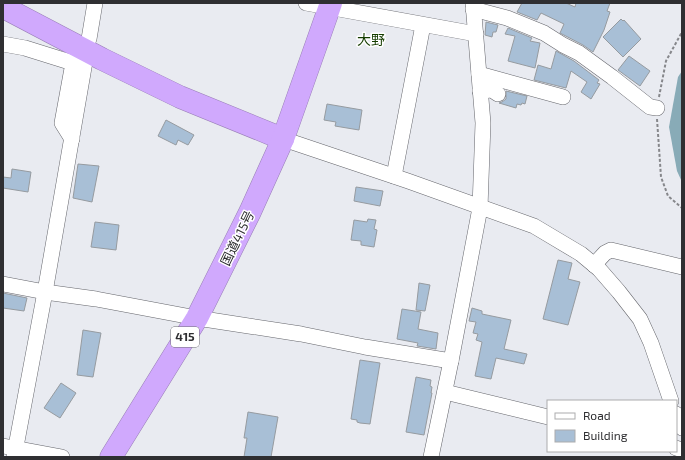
<svg xmlns="http://www.w3.org/2000/svg" width="685" height="460" viewBox="0 0 685 460" font-family="'Exo 2','Noto Sans JP',sans-serif">
<style>
.water{fill:#88abb7}
.building{fill:#a8bfd6;stroke:#969ba0}
.lines{fill:none;stroke-linecap:round;stroke-linejoin:round}
.minor-casing{stroke:#65666c;stroke-width:16}
.highway-casing{stroke:#987eb6;stroke-width:23}
.path{stroke:#86878b;stroke-width:2;stroke-dasharray:3 2;stroke-linecap:butt}
.minor{stroke:#fff;stroke-width:15}
.highway{stroke:#d0a9fd;stroke-width:22}
.labels{text-anchor:middle;stroke-width:3;stroke-linejoin:round;paint-order:stroke}
.shield{fill:#fff;stroke:#6d6d70;stroke-width:1}
.shield-label{font-size:12px;font-weight:bold;fill:#2f2f32}
.street-label{font-size:13px;fill:#2f2f32;stroke:#fff}
.neighbourhood-label{font-size:14px;fill:#153d00;stroke:#fff}
</style>
<rect width="100%" height="100%" fill="#e9ebf1"/>
<polygon class="water" points="682,71 682,182 677,171 669,127 678,77"/>
<g class="building">
<polygon points="522,3 566,3 575,7 576,3 610,3 607,11 610,12 604,30 593,52 583,45 560,33 564,24 541,13 537,20 517,12"/>
<polygon points="621,19 623,21 624,20 641,39 623,57 603,37"/>
<polygon points="486,22 498,25 496,32 493,32 492,37 485,35"/>
<polygon points="508,28 532,38 530,41 540,43 535,68 508,61 515,36 505,34"/>
<polygon points="556,51 574,61 599,80 597,83 600,84 591,99 581,92 587,82 571,71 566,88 534,80 538,65 551,69"/>
<polygon points="629,56 650,71 640,86 618,70"/>
<polygon points="506,91 527,96 525,104 522,103 521,105 517,104 516,108 499,103 502,102 506,99"/>
<polygon points="327,104 362,110 359,130 335,126 336,122 324,120"/>
<polygon points="166,120 194,135 188,145 178,140 176,145 158,136"/>
<polygon points="78,164 99,166 92,202 73,198"/>
<polygon points="12,169 31,172 28,192 3,188 3,177 11,178"/>
<polygon points="356,187 383,191 380,206 354,201"/>
<polygon points="368,219 376,220 374,229 377,230 374,247 361,245 361,241 351,240 354,220 367,222"/>
<polygon points="95,222 119,225 116,250 91,247"/>
<polygon points="558,260 572,263 568,279 580,282 568,325 543,319"/>
<polygon points="419,283 430,285 425,311 416,310"/>
<polygon points="3,293 27,298 24,311 3,308"/>
<polygon points="472,308 482,311 482,314 511,320 504,349 527,354 524,364 496,358 491,379 475,376 482,342 476,340 478,334 473,333 476,322 469,321"/>
<polygon points="402,309 421,312 418,329 438,333 436,349 417,346 418,343 397,339"/>
<polygon points="83,330 101,333 93,377 77,375"/>
<polygon points="360,360 380,363 370,424 360,423 357,422 357,420 351,419"/>
<polygon points="416,377 431,380 430,386 432,387 431,393 432,393 424,435 406,432"/>
<polygon points="61,383 76,393 60,418 44,408"/>
<polygon points="248,412 278,417 271,457 244,457 247,438 244,438"/>
</g>
<g class="lines">
<defs>
<g id="minor">
<polyline points="306,3 476,34"/>
<polyline points="473,9 507,18 544,33 563,45 579,53 612,77 650,107 657,108"/>
<polyline points="89,39 95,3"/>
<polyline points="3,44 25,48 73,63 62,123 72,139"/>
<polyline points="479,74 563,97"/>
<polyline points="480,91 492,90 498,94"/>
<polyline points="283,139 408,181 534,226 581,254 599,269 619,292 640,319 651,343 671,401"/>
<polyline points="394,176 423,25"/>
<polyline points="594,265 605,253 611,250 682,267"/>
<polyline points="3,284 45,292 96,299 197,318 301,334 365,347 451,361"/>
<polyline points="445,392 548,417"/>
<polyline points="676,414 682,428"/>
<polyline points="3,446 62,457"/>
<polyline points="676,448 682,450"/>
<polyline points="14,457 45,292 86,56"/>
<polyline points="431,457 451,361 480,208 483,123 473,3"/>
</g>
<g id="highway">
<polyline points="3,7 102,59 180,97 283,139"/>
<polyline points="111,457 197,318 250,212 283,139 331,3"/>
</g>
</defs>
<use href="#minor" class="minor-casing"/>
<use href="#highway" class="highway-casing"/>
<g class="path">
<polyline points="659,97 666,61 682,32"/>
<polyline points="657,119 661,177 668,196 682,208"/>
</g>
<use href="#minor" class="minor"/>
<use href="#highway" class="highway"/>
</g>
<g class="labels">
<rect class="shield" x="171" y="327" width="28" height="20" rx="3"/>
<g class="shield-label">
<text x="185" y="341">415</text>
</g>
<g class="street-label">
<text transform="translate(237 238) rotate(-64)" y="5">国道415号</text>
</g>
<g class="neighbourhood-label">
<text x="371" y="45">大野</text>
</g>
</g>
<rect width="685" height="460" fill="none" stroke="#2f2f32" stroke-width="8"/>
<rect x="547" y="400" width="130" height="52" fill="#ffffff" stroke="#acacad"/>
<rect x="555" y="413" width="20" height="6" fill="#ffffff" stroke="#acacad"/>
<text x="583" y="420" font-size="12" fill="#2f2f32">Road</text>
<rect x="555" y="430" width="20" height="12" fill="#a8bfd6" stroke="#acacad"/>
<text x="583" y="440" font-size="12" fill="#2f2f32">Building</text>
</svg>
